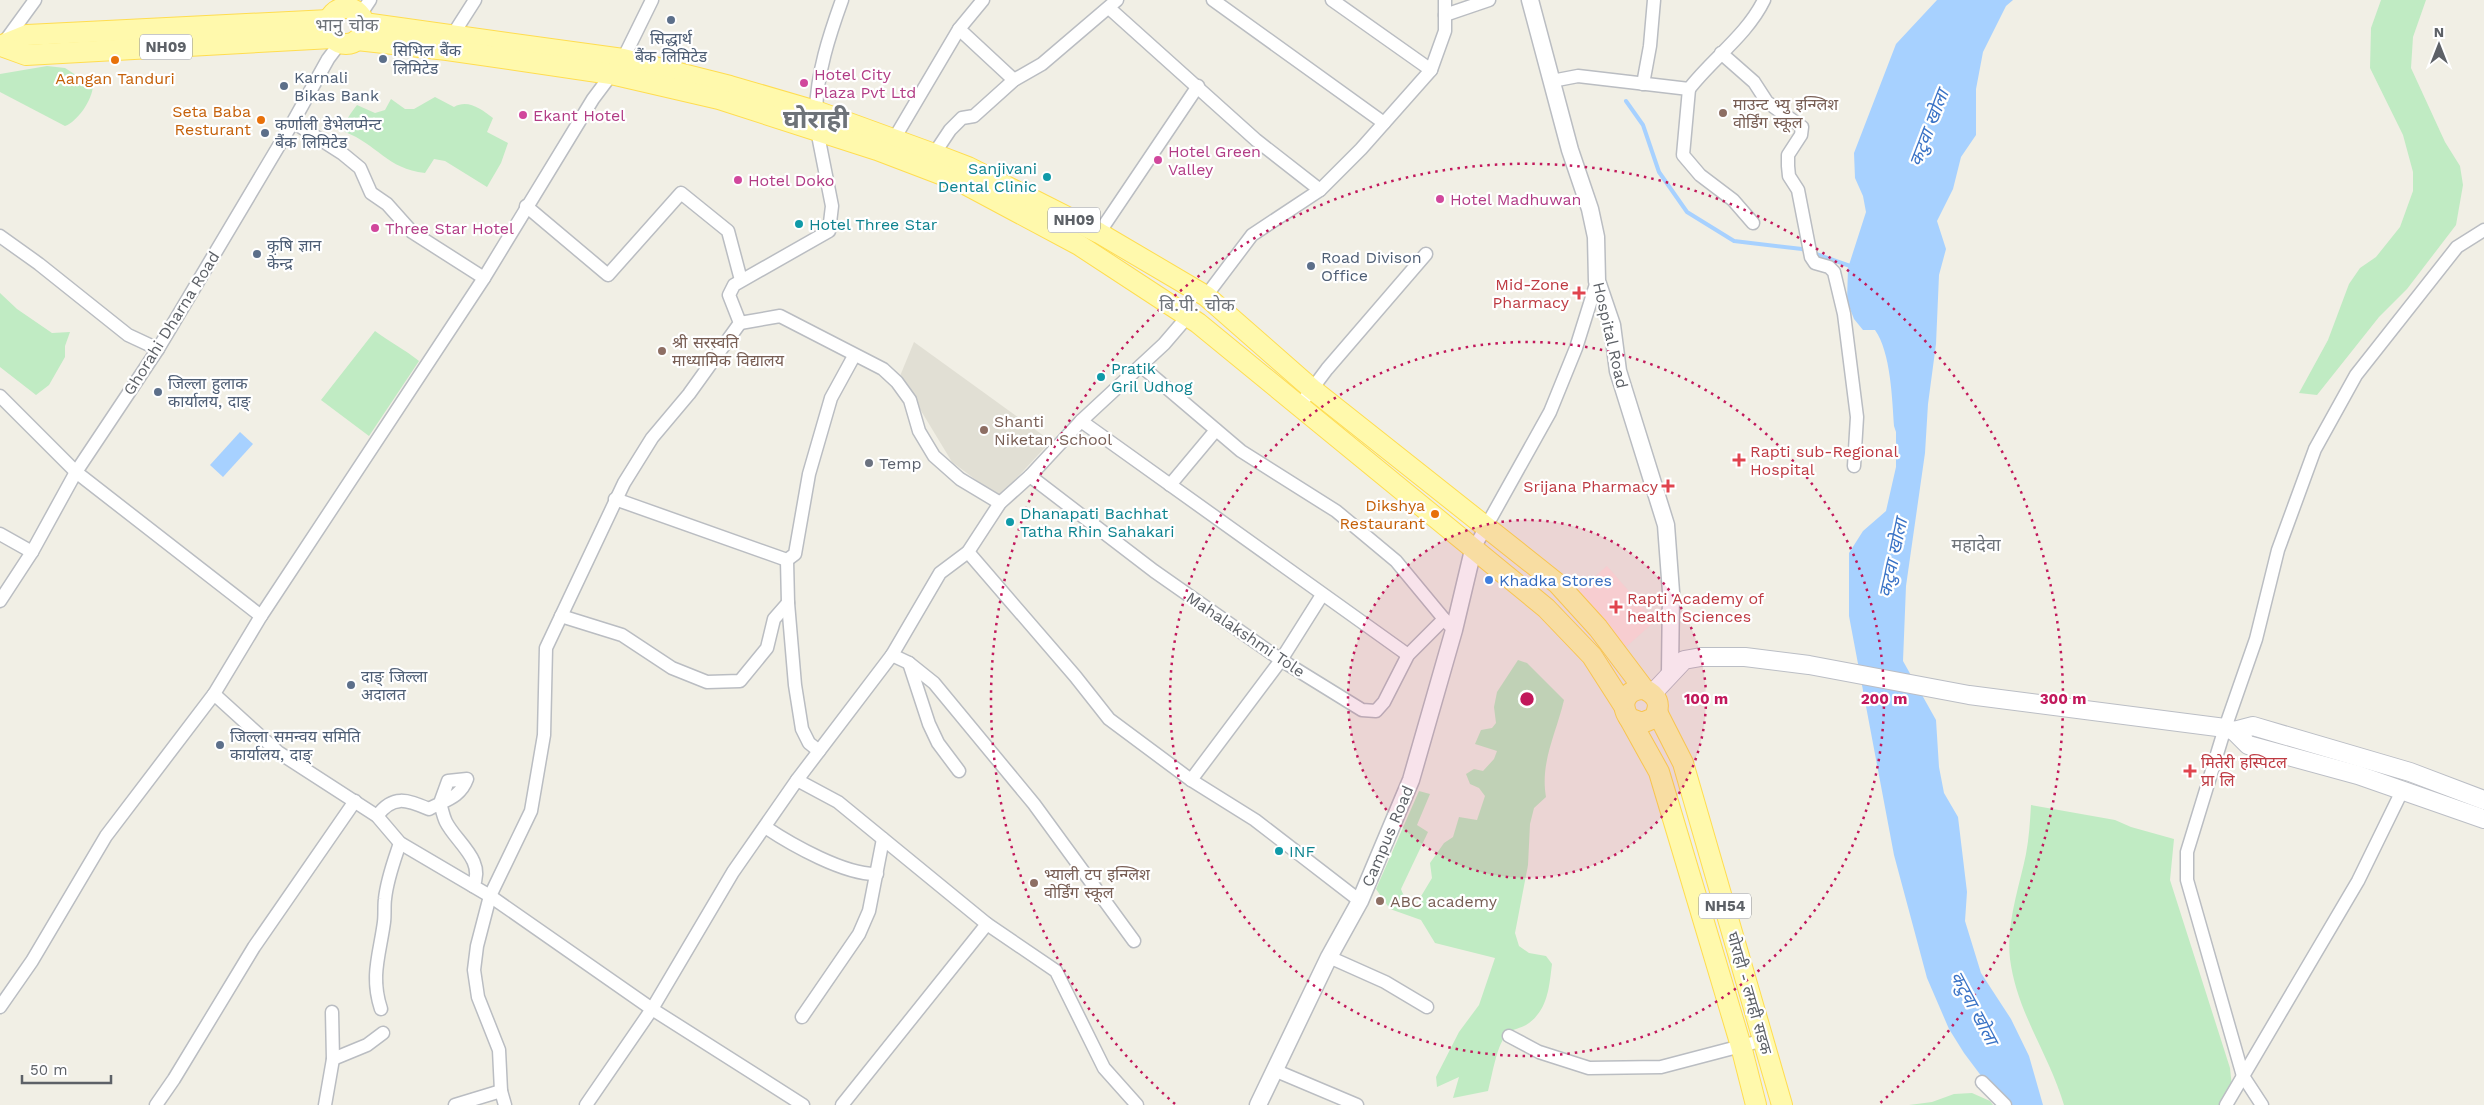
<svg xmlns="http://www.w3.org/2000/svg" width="2484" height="1105" viewBox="0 0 2484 1105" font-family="'Work Sans','Noto Sans Devanagari',sans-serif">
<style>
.education{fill:#e1dfd4}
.medical{fill:#fee6e1}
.green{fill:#c0ebc3}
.water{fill:#a7d1ff}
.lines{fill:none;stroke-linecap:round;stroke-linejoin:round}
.stream{stroke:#a7d1ff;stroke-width:4}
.minor-casing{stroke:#babdc2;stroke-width:15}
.tertiary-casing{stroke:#babdc2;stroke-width:19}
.secondary-casing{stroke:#bbbec5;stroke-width:20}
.primary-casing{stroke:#ffdd50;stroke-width:22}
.minor{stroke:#fff;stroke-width:12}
.tertiary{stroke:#fff;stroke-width:16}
.secondary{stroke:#fff;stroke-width:18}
.primary{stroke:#fff9ac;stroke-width:20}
.ring{fill:none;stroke:#c2185b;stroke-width:2.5;stroke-dasharray:2.5 5}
.service-dot{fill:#5c6f8a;stroke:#fff;stroke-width:2}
.food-dot{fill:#e8710a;stroke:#fff;stroke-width:2}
.hotel-dot{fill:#d1479c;stroke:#fff;stroke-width:2}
.education-dot{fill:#8d6e63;stroke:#fff;stroke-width:2}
.culture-dot{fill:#0f9aa8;stroke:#fff;stroke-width:2}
.health-dot{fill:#e0444e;stroke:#fff;stroke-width:2}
.worship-dot{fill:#6b7280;stroke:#fff;stroke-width:2}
.shop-dot{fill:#3f7fe0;stroke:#fff;stroke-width:2}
.labels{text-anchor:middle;stroke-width:4.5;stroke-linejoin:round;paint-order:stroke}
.shield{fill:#fff;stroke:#8e9095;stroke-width:1}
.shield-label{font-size:15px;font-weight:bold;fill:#5d6167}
.service-label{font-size:16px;fill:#4e5e75;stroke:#fff;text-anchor:start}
.hotel-label{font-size:16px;fill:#b23c85;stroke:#fff;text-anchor:start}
.food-label{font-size:16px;fill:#c56008;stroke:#fff;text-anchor:end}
.education-label{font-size:16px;fill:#785e54;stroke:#fff;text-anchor:start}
.culture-label{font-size:16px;fill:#0d838f;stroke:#fff;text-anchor:start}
.health-label{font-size:16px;fill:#be3a42;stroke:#fff;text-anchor:start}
.street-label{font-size:16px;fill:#5d6167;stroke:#fff}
.worship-label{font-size:16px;fill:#5b616d;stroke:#fff;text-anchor:start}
.shop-label{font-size:16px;fill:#366cbe;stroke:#fff;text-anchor:start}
.neighbourhood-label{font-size:18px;fill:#6e7379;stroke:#fff}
.water-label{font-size:18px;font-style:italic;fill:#3a73c6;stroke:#fff}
.town-label{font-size:26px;font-weight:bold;fill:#6e7379;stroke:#fff}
.centre{fill:#c2185b;stroke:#fff;stroke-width:2.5}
.ring-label{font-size:15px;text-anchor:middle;font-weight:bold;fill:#c2185b;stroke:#fff;stroke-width:4.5;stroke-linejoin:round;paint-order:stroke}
</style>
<rect width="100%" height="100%" fill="#f1efe5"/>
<polygon class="education" points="914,342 1051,441 999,497 952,462 900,376"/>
<polygon class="medical" points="1607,566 1655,621 1626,647 1577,592"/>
<g class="green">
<polygon points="2381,0 2426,0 2413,37 2411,68 2445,142 2460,166 2463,185 2456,225 2407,289 2379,317 2317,395 2299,393 2328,340 2349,284 2360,268 2376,257 2400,227 2413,191 2413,172 2403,135 2370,68 2371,28"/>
<path d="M47,66L65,68L93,86C92,100 78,121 65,126L0,92V74Z"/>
<path d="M435,97L454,107C468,99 481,109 493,118L487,132L508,143L501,163L487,187L445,161L434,159L425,173C387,169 377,144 345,132C343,122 351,113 357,105L375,113L385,110L391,99L405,109H414Z"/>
<polygon points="0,293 17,309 52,333 70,332 65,346 65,357 49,385 36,395 0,367"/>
<path d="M375,331C390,342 404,349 419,361L369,436L321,400Z"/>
<path d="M1518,660L1527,663L1564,700C1556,734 1540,762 1546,797L1534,808L1530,824L1528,865L1515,933L1519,946L1529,953L1546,956L1552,964C1549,988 1548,1011 1526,1025C1521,1028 1513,1029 1508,1033C1497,1042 1492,1077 1488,1091L1453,1098L1459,1077L1437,1087L1436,1077L1459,1032L1479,1005L1495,958L1435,943L1421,920L1390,909L1376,889L1419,791L1430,794L1417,825L1428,832L1401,889C1403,896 1409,903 1417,903L1432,878L1430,863L1444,843L1453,837L1459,817L1477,820L1485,796L1479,788L1470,784L1466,774L1474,769L1483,771L1494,759L1497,751L1475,744L1481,730L1492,728L1496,723L1494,707L1497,692Z"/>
<path d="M2031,805L2115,820L2131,827L2174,839L2170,880L2230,1068L2232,1087L2221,1105H2064C2049,1054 2017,1013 2010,959C2006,924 2019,888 2026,854C2029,838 2030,822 2031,805Z"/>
<polygon points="1972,1093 1990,1101 1993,1105 1909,1105 1932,1102 1954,1094"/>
</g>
<g class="water">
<path d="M1937,0H2013L2006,6L1983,52L1976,89V135L1961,157L1953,189L1937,221L1946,249L1939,275L1936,344L1928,404L1925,453L1906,586L1903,661L1936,720L1939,767L1944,793L1958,817L1967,892L1965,921L1981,973L2011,1019L2029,1056L2043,1105H2009L1988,1085L1964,1053L1949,1029L1927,978L1894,855L1849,616V553L1863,531L1886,511L1896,467V432L1894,426C1892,399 1891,353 1875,330H1863L1854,319L1847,301L1848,268L1866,212L1863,196L1855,178L1854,153L1896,44Z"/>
<polygon points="240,432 253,444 223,477 210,465"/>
</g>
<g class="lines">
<polyline class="stream" points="1626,101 1643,125 1659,172 1687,212 1734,241 1802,249 1853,267"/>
<defs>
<g id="minor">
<polyline points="1213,0 1384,123"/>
<polyline points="1332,0 1431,70"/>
<polyline points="342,8 347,0"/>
<polyline points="1109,8 1256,140 1320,190"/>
<polyline points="360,15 370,0"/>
<polyline points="1445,15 1489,0"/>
<polyline points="959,29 1014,80"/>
<polyline points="452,36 475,0"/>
<polyline points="3,44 35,0"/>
<polyline points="1721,53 1754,82 1767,102 1802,127 1801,135 1788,155 1788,166 1789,176 1798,190 1811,257 1815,263 1829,267 1834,272 1844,314 1857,417 1854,466"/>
<path d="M1552,81L1578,76L1689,89C1712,59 1747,35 1764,0"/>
<polyline points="1643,84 1650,46 1654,0"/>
<polyline points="1689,89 1683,155 1700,175 1733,200 1753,223"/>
<path d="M816,111C817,73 829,36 842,0"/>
<polyline points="293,122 343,154 360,168 371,193 387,204 412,232 484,278"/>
<polyline points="894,139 959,29 983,0"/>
<polyline points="934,154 950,130 962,118 974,116 1014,80 1042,64 1117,0"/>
<polyline points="526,206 608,275 681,193 728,231 741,280"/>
<polyline points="1099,233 1198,86"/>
<polyline points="0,236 39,264 128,335 158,349"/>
<polyline points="1206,296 1252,235 1320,190 1361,149 1431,70 1445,31 1445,0"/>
<polyline points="740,323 780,316 883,369 897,382 910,400 919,431 934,456 960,479 1000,503"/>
<polyline points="1141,366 1241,451 1336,511 1396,561 1449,625"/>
<polyline points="0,396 76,472 261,616"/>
<polyline points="1300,405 1327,369 1426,254"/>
<polyline points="1081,421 1408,655"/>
<polyline points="1030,476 1154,571 1281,660 1362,710 1376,711 1384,702 1408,655 1444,619"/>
<polyline points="1170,485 1216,430"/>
<polyline points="615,499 787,560 795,554 809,474 831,398 854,356"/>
<polyline points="0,534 32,552"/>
<polyline points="1473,550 1550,412 1576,348 1597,281"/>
<polyline points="968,552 1075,676 1109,719 1191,780 1255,820 1360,901"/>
<polyline points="787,560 788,603 795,685 802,729 809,743 819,751"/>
<polyline points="0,601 32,552 76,472 158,349 293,122 328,59 340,43"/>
<polyline points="561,616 622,635 672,668 707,682 740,681 767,648 774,619 788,603"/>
<polyline points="892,655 909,663 934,683 1034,804 1134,941"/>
<polyline points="909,663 929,724 938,743 959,771"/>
<polyline points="214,694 278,752 377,816 400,843 490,896 652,1009 803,1105"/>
<polyline points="797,780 838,802 987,924 842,1105"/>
<polyline points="1191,780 1281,660 1322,595"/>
<path d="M377,816C393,794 407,800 429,809C445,800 460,798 467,779L448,781L440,803C442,809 443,816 446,822C456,842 486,861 473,886"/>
<path d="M765,827C792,845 845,875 877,874"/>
<polyline points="987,924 1056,971 1104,1068 1137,1105"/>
<polyline points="1329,957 1385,982 1427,1007"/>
<polyline points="0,1007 32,961 106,836 214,694 261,616 484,278 593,99 623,59 652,0"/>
<path d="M381,1009C370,976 380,953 384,922C385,914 384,906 385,899C387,879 394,861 400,843"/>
<polyline points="802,1017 859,934 869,911 883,839"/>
<polyline points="1509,1036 1539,1052 1589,1068 1661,1067 1764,1040"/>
<polyline points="333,1059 367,1045 383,1033"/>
<polyline points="1274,1070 1357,1105"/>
<polyline points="1982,1082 2005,1105"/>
<polyline points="156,1105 174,1079 254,947 355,801"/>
<polyline points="325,1105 333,1059 332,1012"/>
<polyline points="455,1105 501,1091"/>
<polyline points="505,1105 501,1091 499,1050 478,997 474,970 477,946 490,896 531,811 544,735 546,648 624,483 652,438 689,394 740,323 729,295 734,285 829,231 832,206 817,130"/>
<polyline points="586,1105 652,1009 733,872 797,780 892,655 940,573 968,552 1000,503 1030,476 1081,421 1164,344 1188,316"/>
<polyline points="2226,1105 2358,881 2403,789"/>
<polyline points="2262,1105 2243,1076 2187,880 2187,852 2225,728 2256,639 2278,550 2315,449 2356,375 2457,247 2484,230"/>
</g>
<g id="tertiary">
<polyline points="1530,0 1570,150 1590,209 1596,237 1597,281 1612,325 1618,371 1666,525 1671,592 1670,673"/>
<polyline points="1258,1105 1329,957 1360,901 1411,780 1454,630 1473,550"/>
</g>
<g id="secondary">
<polyline points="1653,693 1684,660 1701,657 1745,657 1809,665 1969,695 2225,728 2234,731 2248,745 2358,775 2484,819"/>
<polyline points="2234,731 2253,726 2410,772 2484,800"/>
</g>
<g id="primary">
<circle cx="346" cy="26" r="18"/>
<path d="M364,23L623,59L730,86L816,111L934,154L968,167L1099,233L1206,296L1312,389L1558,584L1598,628L1644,689C1657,695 1662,704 1654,718L1642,723L1629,718C1619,704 1626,689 1644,689"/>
<polyline points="357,40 447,50 611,74 719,99 877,150 961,182 1079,245 1198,323 1546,608 1592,656 1624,706"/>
<polyline points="0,46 27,35 329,20"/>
<polyline points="1,46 26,55 332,38"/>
<polyline points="1657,712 1683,763 1782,1105"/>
<polyline points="1629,718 1659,772 1741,1046 1756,1105"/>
</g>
</defs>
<use href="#minor" class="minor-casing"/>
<use href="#tertiary" class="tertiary-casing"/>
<use href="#secondary" class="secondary-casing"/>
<use href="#primary" class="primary-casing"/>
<use href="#minor" class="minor"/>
<use href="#tertiary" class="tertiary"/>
<use href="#secondary" class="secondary"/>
<use href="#primary" class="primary"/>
</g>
<circle cx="1527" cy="699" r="179" fill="#c2185b" fill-opacity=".12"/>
<g class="ring">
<circle cx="1527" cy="699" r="179"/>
<circle cx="1527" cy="699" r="357"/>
<path d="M1175 1104A536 536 0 1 1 1879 1104"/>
</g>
<g class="service-dot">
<circle cx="671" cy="20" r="5"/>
<circle cx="383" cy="59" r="5"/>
<circle cx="284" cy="86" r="5"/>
<circle cx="265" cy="133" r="5"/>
<circle cx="257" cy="254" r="5"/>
<circle cx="1311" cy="266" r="5"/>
<circle cx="158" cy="392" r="5"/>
<circle cx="351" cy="685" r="5"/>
<circle cx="220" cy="745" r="5"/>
</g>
<g class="food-dot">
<circle cx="115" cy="60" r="5"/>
<circle cx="261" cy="120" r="5"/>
<circle cx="1435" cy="514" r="5"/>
</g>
<g class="hotel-dot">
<circle cx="804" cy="83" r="5"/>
<circle cx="523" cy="115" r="5"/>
<circle cx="1158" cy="160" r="5"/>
<circle cx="738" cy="180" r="5"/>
<circle cx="1440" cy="199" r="5"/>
<circle cx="375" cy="228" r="5"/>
</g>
<g class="education-dot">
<circle cx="1723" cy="113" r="5"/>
<circle cx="662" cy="351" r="5"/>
<circle cx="984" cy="430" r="5"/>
<circle cx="1034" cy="883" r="5"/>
<circle cx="1380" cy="901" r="5"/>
</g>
<g class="culture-dot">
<circle cx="1047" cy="177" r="5"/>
<circle cx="799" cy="224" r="5"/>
<circle cx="1101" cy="377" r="5"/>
<circle cx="1010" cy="522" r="5"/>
<circle cx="1279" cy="851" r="5"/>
</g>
<g class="health-dot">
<path d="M1576.5 285.5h5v5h5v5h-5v5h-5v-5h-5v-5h5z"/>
<path d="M1736.5 452.5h5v5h5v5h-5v5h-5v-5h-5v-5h5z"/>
<path d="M1665.5 478.5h5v5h5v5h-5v5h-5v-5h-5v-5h5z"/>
<path d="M1613.5 599.5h5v5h5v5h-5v5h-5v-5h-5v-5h5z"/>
<path d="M2187.5 763.5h5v5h5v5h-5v5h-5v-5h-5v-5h5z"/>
</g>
<circle class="worship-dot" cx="869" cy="463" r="5"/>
<circle class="shop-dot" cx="1489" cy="580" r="5"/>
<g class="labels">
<g class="shield">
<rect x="140" y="34.5" width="52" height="25" rx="4"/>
<rect x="1048" y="207.5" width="52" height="25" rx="4"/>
<rect x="1699" y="893.5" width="52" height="25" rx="4"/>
</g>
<g class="shield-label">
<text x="166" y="52">NH09</text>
<text x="1074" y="225">NH09</text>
<text x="1725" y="911">NH54</text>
</g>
<g class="service-label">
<text x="671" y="44" text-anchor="middle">सिद्धार्थ<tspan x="671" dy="18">बैंक लिमिटेड</tspan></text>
<text x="393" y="56">सिभिल बैंक<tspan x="393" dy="18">लिमिटेड</tspan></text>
<text x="294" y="83">Karnali<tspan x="294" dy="18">Bikas Bank</tspan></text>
<text x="275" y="130">कर्णाली डेभेलप्मेन्ट<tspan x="275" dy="18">बैंक लिमिटेड</tspan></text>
<text x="267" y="251">कृषि ज्ञान<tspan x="267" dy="18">केन्द्र</tspan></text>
<text x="1321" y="263">Road Divison<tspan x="1321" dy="18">Office</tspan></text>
<text x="168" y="389">जिल्ला हुलाक<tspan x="168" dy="18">कार्यालय, दाङ्</tspan></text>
<text x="361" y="682">दाङ् जिल्ला<tspan x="361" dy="18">अदालत</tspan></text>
<text x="230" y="742">जिल्ला समन्वय समिति<tspan x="230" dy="18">कार्यालय, दाङ्</tspan></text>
</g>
<g class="hotel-label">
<text x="814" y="80">Hotel City<tspan x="814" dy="18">Plaza Pvt Ltd</tspan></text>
<text x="533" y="121">Ekant Hotel</text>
<text x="1168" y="157">Hotel Green<tspan x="1168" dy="18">Valley</tspan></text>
<text x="748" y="186">Hotel Doko</text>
<text x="1450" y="205">Hotel Madhuwan</text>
<text x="385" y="234">Three Star Hotel</text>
</g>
<g class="food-label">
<text x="115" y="84" text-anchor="middle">Aangan Tanduri</text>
<text x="251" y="117">Seta Baba<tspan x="251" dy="18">Resturant</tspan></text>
<text x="1425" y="511">Dikshya<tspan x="1425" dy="18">Restaurant</tspan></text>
</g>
<g class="education-label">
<text x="1733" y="110">माउन्ट भ्यु इन्ग्लिश<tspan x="1733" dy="18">वोर्डिंग स्कूल</tspan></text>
<text x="672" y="348">श्री सरस्वति<tspan x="672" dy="18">माध्यामिक विद्यालय</tspan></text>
<text x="994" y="427">Shanti<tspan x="994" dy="18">Niketan School</tspan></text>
<text x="1044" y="880">भ्याली टप इन्ग्लिश<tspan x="1044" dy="18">वोर्डिंग स्कूल</tspan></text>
<text x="1390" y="907">ABC academy</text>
</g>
<g class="culture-label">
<text x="1037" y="174" text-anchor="end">Sanjivani<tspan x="1037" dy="18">Dental Clinic</tspan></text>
<text x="809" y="230">Hotel Three Star</text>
<text x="1111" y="374">Pratik<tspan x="1111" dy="18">Gril Udhog</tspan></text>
<text x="1020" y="519">Dhanapati Bachhat<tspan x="1020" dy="18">Tatha Rhin Sahakari</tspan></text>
<text x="1289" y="857">INF</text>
</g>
<g class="health-label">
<text x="1569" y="290" text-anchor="end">Mid-Zone<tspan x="1569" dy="18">Pharmacy</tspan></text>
<text x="1750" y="457">Rapti sub-Regional<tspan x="1750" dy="18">Hospital</tspan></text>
<text x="1658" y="492" text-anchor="end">Srijana Pharmacy</text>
<text x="1627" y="604">Rapti Academy of<tspan x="1627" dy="18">health Sciences</tspan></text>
<text x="2201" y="768">मितेरी हस्पिटल<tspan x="2201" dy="18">प्रा लि</tspan></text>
</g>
<g class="street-label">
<text transform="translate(171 323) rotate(-58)" y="6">Ghorahi Dharna Road</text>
<text transform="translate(1611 335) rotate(77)" y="6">Hospital Road</text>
<text transform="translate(1246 634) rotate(34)" y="6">Mahalakshmi Tole</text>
<text transform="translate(1387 836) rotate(-67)" y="6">Campus Road</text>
<text transform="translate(1750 993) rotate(74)" y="6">घोराही - लमही सडक</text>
</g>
<g class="worship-label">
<text x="879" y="469">Temp</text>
</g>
<g class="shop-label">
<text x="1499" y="586">Khadka Stores</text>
</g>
<g class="neighbourhood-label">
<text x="347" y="31">भानु चोक</text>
<text x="1197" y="311">बि.पी. चोक</text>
<text x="1976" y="551">महादेवा</text>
</g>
<g class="water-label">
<text transform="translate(1929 128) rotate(-69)" y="6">कटुवा खोला</text>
<text transform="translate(1893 558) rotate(-78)" y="6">कटुवा खोला</text>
<text transform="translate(1974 1008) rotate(62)" y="6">कटुवा खोला</text>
</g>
<g class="town-label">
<text x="816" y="128">घोराही</text>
</g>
</g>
<circle cx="1527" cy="699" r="8" class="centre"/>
<g class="ring-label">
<text x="1706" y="704">100 m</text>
<text x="1884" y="704">200 m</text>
<text x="2063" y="704">300 m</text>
</g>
<g transform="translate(2439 45)" stroke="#ffffff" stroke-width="4" paint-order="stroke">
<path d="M0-4L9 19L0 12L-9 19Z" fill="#5d6167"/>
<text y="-8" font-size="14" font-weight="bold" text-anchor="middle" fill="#5d6167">N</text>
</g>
<path d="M22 1075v8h89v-8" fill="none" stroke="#5d6167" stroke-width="2.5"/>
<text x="30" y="1075" font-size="15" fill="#5d6167" stroke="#ffffff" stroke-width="4" paint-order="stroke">50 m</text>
</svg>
